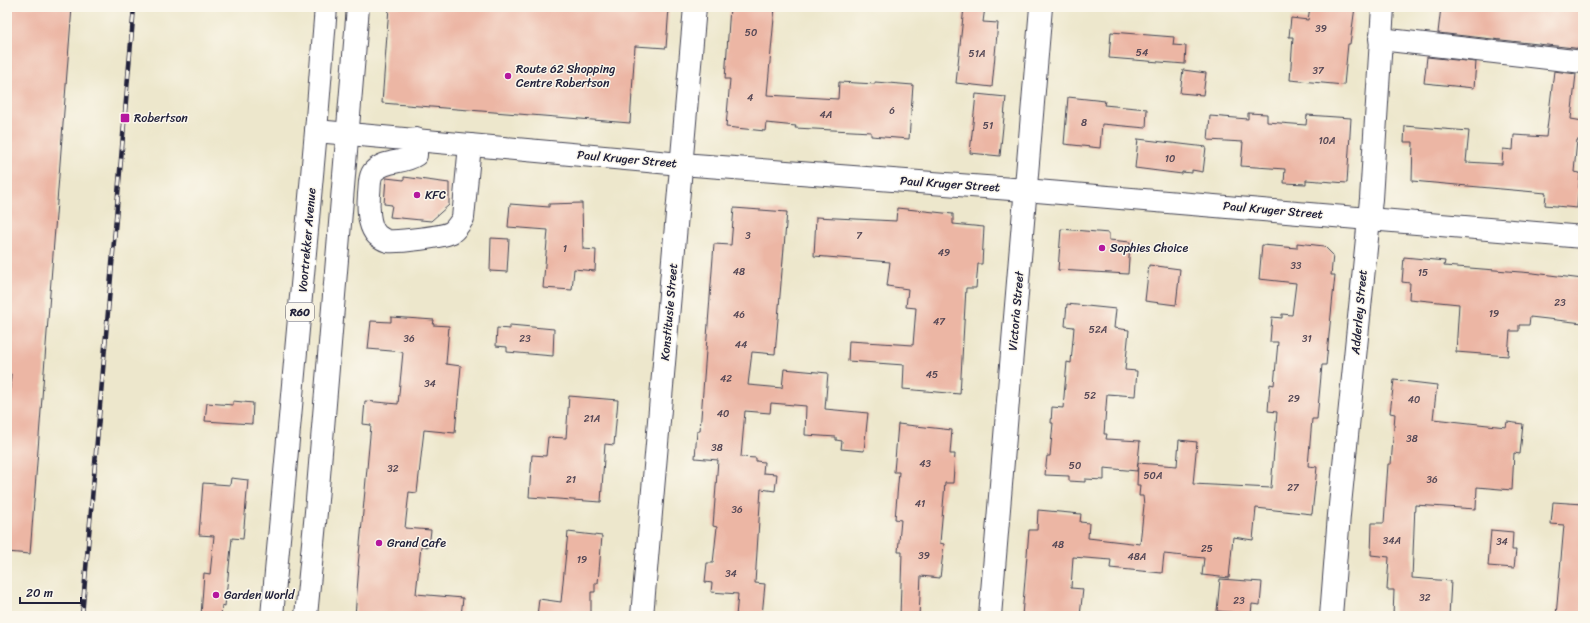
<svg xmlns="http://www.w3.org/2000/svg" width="1590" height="623" viewBox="0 0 1590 623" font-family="Sriracha,sans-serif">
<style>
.building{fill:#ecb6a4}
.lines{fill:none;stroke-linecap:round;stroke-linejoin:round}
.minor-casing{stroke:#404051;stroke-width:24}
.major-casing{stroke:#404051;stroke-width:24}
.minor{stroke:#fff;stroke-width:22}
.major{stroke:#fff;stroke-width:22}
.rail-casing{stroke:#22223b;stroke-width:4.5}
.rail{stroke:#fbf7ec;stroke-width:3;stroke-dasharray:9;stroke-linecap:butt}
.poi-dot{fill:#b5179e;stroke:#fbf7ec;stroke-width:1.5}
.labels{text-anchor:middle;stroke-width:3;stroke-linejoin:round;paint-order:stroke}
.number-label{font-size:10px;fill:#544755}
.shield{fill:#fbf7ec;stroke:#636270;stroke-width:1}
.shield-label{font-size:11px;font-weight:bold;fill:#22223b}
.poi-label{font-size:12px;fill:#22223b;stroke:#fbf7ec;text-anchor:start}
.street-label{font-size:12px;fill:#22223b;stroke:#fbf7ec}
</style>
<rect width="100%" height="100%" fill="#fbf7ec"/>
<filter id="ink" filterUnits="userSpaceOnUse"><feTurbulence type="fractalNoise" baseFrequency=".025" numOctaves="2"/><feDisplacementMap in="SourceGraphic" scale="8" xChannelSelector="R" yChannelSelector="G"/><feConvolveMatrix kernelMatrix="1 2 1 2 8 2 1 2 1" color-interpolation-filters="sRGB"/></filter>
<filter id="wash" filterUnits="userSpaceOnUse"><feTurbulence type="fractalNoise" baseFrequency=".012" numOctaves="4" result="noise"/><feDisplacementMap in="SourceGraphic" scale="16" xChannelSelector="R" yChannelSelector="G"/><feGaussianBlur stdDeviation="0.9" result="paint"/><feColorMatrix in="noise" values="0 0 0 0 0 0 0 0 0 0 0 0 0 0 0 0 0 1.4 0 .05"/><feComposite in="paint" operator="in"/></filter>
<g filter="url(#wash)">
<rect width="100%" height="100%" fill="#ede7cc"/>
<g id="blocks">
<g class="building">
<polygon points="7,7 72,7 30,554 7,552 7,426 11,374 7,373"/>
<polygon points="389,7 669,7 666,48 635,46 630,123 382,103"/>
<polygon points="730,7 775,7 767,95 838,99 839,82 875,84 875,82 913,85 909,139 871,136 871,132 795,128 796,126 766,123 765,131 726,127 730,79 725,79"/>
<polygon points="964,7 985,7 983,22 998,23 992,87 956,83"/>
<polygon points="1310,7 1355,7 1350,44 1348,44 1344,85 1290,80 1293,37 1289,37 1291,18 1308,20"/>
<polygon points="1441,7 1583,7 1583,49 1438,33"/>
<polygon points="1111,32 1174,37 1173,45 1186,46 1185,64 1109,58"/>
<polygon points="1427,57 1476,62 1474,88 1424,83"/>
<polygon points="1183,70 1206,73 1203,95 1180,93"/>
<polygon points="1554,71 1576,74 1571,119 1583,121 1583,141 1577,140 1574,172 1580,173 1577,208 1545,205 1546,193 1412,181 1413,142 1404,142 1405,126 1469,131 1466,162 1502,164 1503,149 1513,150 1514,135 1546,137"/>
<polygon points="976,94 1006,97 1000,156 970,153"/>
<polygon points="1068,97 1105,101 1104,105 1147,109 1146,128 1102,124 1100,148 1064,144"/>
<polygon points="1248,113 1267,114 1267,122 1306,125 1307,115 1351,118 1347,183 1306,180 1306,184 1284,183 1285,169 1241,166 1243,142 1208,140 1210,116 1248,119"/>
<polygon points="1138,139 1206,147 1203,172 1192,170 1192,173 1182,172 1182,174 1135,168"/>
<polygon points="404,177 449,183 449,205 431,221 390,217 392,205 384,204 386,178 404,180"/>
<polygon points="582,203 583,249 596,250 595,271 574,269 572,290 543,288 548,230 508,227 510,204 549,207 549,204"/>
<polygon points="734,208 787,212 775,354 752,352 748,385 782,388 784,369 828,373 825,409 868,413 864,451 841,449 842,441 836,440 836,437 805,435 806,406 771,403 770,413 745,411 741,457 756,458 756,461 764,462 763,473 777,474 775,491 761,489 755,583 765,584 762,616 736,616 738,594 711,592 712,583 705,582 707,563 713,563 717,527 713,526 718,460 695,458 697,431 700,431 714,244 731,245"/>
<polygon points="897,208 953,214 953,224 984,227 982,264 978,264 976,288 966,288 960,394 903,389 904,365 848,361 849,341 913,345 916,308 906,307 908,289 887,286 890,262 814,256 816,217 896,221"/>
<polygon points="1061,229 1109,233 1109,240 1130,242 1128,274 1058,270"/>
<polygon points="491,238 509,239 507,272 490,271"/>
<polygon points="1297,243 1324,246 1333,255 1331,275 1335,275 1326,365 1322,365 1317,419 1312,419 1308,466 1317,467 1312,514 1256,508 1253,540 1233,537 1229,578 1202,575 1204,558 1164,554 1162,573 1110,568 1111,560 1073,557 1071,588 1083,589 1080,616 1022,616 1029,530 1037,530 1038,510 1081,514 1080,522 1089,523 1088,538 1140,544 1144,505 1143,496 1139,496 1140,485 1137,485 1138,463 1177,466 1179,440 1197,442 1193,484 1271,488 1277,412 1268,411 1270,384 1274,385 1278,342 1270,342 1272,317 1282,318 1282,314 1292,315 1296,283 1259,279 1262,245 1297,248"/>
<polygon points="1404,257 1445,261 1444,266 1533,273 1583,279 1583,323 1530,317 1529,325 1519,325 1519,331 1510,331 1508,356 1456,352 1459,304 1409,299 1410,283 1402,282"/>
<polygon points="1149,265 1180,269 1176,305 1145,301"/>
<polygon points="1067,304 1116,309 1114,328 1129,330 1125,370 1137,371 1135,396 1107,394 1104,434 1107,434 1106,439 1140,441 1137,471 1104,468 1104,480 1085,479 1085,482 1069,481 1069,476 1045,475 1047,456 1050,456 1053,423 1051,423 1052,407 1063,408 1067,362 1071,363 1074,327 1065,326"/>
<polygon points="391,317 434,320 433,325 449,326 446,364 461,366 455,433 424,430 417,493 409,492 405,528 431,530 429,547 421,546 416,594 463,598 461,616 355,616 359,566 358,566 371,425 363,424 365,401 398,404 403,352 368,349 371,321 391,322"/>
<polygon points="510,325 554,329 553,356 507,352 507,347 496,346 497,328 510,329"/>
<polygon points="1394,380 1437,385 1433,419 1506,427 1507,422 1523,424 1520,454 1514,453 1512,490 1477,487 1476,509 1415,505 1412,578 1451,581 1449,616 1393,616 1394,590 1387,590 1389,557 1371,555 1372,523 1384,523 1388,464 1391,464 1395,414 1390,413"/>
<polygon points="569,396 618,400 614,445 605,444 601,502 529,497 532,455 546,456 548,437 566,438"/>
<polygon points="233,401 253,403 252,424 205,421 207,403 233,405"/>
<polygon points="898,424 952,430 950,454 955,454 953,483 945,483 940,543 944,544 940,578 921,576 919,616 900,616 902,552 898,552 901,520 895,519 899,472 894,472"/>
<polygon points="231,478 248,480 243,539 232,538 225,606 222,605 221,616 201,616 204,573 210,574 214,536 199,535 203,483 230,485"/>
<polygon points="1553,502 1583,504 1583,616 1556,616 1564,525 1551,524"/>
<polygon points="1491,530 1513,532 1512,550 1516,550 1514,568 1488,566"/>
<polygon points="568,532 602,536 598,583 595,583 595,592 591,592 591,616 537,616 539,599 561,602"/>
<polygon points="1220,579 1262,582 1260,605 1252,604 1251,614 1217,611"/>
</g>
</g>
</g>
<g filter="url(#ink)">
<use href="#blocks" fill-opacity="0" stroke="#404051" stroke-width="1"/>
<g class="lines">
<defs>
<g id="minor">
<polyline points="1380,39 1583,62"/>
<polyline points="316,131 681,164 1025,190 1583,237"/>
<path d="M416,139V155C403,164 386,159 374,171C369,176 370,187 369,194C368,206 368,226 377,235C379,237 386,241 388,241C398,242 444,237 452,232C457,228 460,223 463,218L470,145"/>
<polyline points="642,616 695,7"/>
<polyline points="990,616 1041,7"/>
<polyline points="1331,616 1339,515 1371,199 1383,7"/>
</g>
<g id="major">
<polyline points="272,616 316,131 326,7"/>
<polyline points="306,616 316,512 358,7"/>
</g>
</defs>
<use href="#minor" class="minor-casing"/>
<use href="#major" class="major-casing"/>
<use href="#minor" class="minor"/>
<use href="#major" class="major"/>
<defs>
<polyline id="rail" points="82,616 134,7"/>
</defs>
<use href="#rail" class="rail-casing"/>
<use href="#rail" class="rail"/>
</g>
</g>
<g class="poi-dot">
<circle cx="508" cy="76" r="4"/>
<rect x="120" y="113" width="10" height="10" rx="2"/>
<circle cx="417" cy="195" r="4"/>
<circle cx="1102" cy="248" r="4"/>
<circle cx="379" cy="543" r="4"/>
<circle cx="216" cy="595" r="4"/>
</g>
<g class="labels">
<g class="number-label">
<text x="1321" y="32">39</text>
<text x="751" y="36">50</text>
<text x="1142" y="56">54</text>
<text x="977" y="57">51A</text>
<text x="1318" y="74">37</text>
<text x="750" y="101">4</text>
<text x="892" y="114">6</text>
<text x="826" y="118">4A</text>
<text x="1084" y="126">8</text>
<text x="988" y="129">51</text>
<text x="1327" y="144">10A</text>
<text x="1170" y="162">10</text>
<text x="748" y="239">3</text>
<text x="859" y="239">7</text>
<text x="565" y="252">1</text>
<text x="944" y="256">49</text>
<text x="1296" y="269">33</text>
<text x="739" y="275">48</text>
<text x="1423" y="276">15</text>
<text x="1560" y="306">23</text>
<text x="1494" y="317">19</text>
<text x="739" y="318">46</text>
<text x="939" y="325">47</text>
<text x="1098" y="333">52A</text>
<text x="409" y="342">36</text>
<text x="525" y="342">23</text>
<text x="1307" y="342">31</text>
<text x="741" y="348">44</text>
<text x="932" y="378">45</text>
<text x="726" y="382">42</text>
<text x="430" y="387">34</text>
<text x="1090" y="399">52</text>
<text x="1294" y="402">29</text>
<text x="1414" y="403">40</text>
<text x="723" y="417">40</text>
<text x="592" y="422">21A</text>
<text x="1412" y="442">38</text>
<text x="717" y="451">38</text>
<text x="925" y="467">43</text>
<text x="1075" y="469">50</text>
<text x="393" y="472">32</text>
<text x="1153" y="479">50A</text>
<text x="571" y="483">21</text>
<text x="1432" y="483">36</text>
<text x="1293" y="491">27</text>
<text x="920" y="507">41</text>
<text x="737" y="513">36</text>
<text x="1392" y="544">34A</text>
<text x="1502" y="545">34</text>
<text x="1058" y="548">48</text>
<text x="1207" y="552">25</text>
<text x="924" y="559">39</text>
<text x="1137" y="560">48A</text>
<text x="582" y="563">19</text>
<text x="731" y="577">34</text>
<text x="1425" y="601">32</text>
<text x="1239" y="604">23</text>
</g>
<rect class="shield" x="286" y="303" width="28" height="18" rx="3"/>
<g class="shield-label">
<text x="300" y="316">R60</text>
</g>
<g class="poi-label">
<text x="516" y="73">Route 62 Shopping<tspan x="516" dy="14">Centre Robertson</tspan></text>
<text x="134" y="122">Robertson</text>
<text x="425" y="199">KFC</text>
<text x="1110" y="252">Sophies Choice</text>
<text x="387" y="547">Grand Cafe</text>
<text x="224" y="599">Garden World</text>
</g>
<g class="street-label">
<text transform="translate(627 159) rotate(5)" y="4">Paul Kruger Street</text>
<text transform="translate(950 184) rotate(4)" y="4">Paul Kruger Street</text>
<text transform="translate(1273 210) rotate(5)" y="4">Paul Kruger Street</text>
<text transform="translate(307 240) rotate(-85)" y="4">Voortrekker Avenue</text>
<text transform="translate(1016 311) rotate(-85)" y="4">Victoria Street</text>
<text transform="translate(669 312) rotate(-85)" y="4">Konstitusie Street</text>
<text transform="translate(1359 312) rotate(-85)" y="4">Adderley Street</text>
</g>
</g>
<rect width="1590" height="623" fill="none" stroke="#fbf7ec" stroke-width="24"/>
<path d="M20 597v6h61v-6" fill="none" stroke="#22223b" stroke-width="2"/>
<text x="26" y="597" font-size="12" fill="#22223b" stroke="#fbf7ec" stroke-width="3" paint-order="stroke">20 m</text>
</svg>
